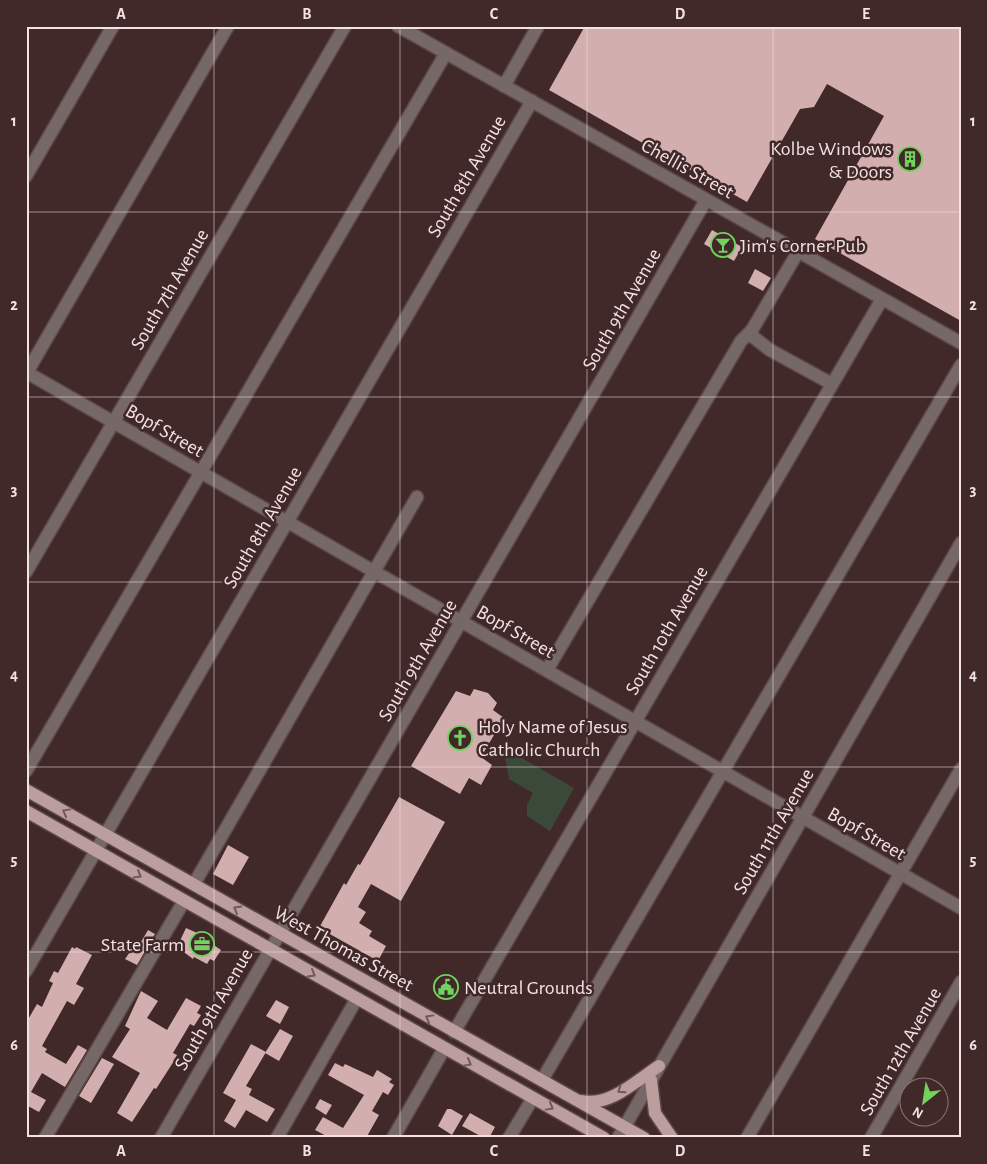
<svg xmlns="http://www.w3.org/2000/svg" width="987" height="1164" viewBox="0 0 987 1164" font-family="'Alegreya Sans',sans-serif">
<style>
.green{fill:#3b4a38}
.building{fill:#d3aeae}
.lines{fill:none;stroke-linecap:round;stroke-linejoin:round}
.minor-casing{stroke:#5d4747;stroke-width:15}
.major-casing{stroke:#5d4747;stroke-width:15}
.minor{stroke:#776868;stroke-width:12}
.major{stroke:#bd9e9e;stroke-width:12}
.oneway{stroke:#735858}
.grid{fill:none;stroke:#f3e2e2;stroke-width:1;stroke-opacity:0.55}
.labels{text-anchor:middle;stroke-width:5;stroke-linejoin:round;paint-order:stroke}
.poi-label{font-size:20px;fill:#f3e2e2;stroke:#41292a;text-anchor:start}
.street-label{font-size:20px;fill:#f3e2e2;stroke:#41292a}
.neatline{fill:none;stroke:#f3e2e2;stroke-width:2}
.grid-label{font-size:16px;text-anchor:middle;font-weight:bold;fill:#f3e2e2}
</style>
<rect width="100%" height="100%" fill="#41292a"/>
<polygon class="green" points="506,749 574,788 550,831 527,816 527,805 533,793 509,779 504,753"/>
<g class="building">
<polygon points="585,26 961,26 961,321 815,239 884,116 827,84 814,107 800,109 747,202 549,90"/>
<polygon points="712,230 742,247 734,261 704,244"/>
<polygon points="755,269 771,278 763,291 748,283"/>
<polygon points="474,689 488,693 497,703 493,710 504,718 481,757 492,765 481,785 469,778 460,794 411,766 456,691 470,696"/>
<polygon points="399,797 445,822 401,901 371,884 358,907 366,912 359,923 372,931 369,936 386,946 378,961 319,928 344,883 346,885 358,864 360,865"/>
<polygon points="228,845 249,857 233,885 213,874"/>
<polygon points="186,928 206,937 205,939 221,950 214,961 210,959 207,964 194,957 193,959 177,947"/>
<polygon points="148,930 155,934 137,965 125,959 132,949 133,950 136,945 138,947"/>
<polygon points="72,947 75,949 76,947 92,955 76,984 84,988 74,1005 67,1001 42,1046 47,1049 45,1052 66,1064 78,1045 87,1050 65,1087 42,1073 31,1092 46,1100 39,1112 26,1105 26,1023 37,1004 42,1007 53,983 49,981 54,971 58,973"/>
<polygon points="141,991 158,1001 147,1018 167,1030 186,998 201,1006 197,1013 201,1015 194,1026 190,1024 173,1053 177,1055 174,1061 156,1089 154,1088 132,1122 117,1113 140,1073 112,1057 130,1029 125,1026"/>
<polygon points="276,1000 289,1007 280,1024 266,1016"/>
<polygon points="280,1029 293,1036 279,1061 265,1053"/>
<polygon points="251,1044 266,1052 246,1086 252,1089 249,1095 275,1109 267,1122 246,1110 235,1128 224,1121 236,1100 223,1093"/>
<polygon points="102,1058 114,1064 91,1103 79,1096"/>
<polygon points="335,1063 343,1067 345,1064 373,1077 377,1070 392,1079 389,1082 394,1085 388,1095 383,1092 372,1111 379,1115 366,1138 330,1138 315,1130 323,1117 343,1128 364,1095 328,1075"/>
<polygon points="320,1099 332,1105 326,1115 315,1108"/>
<polygon points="447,1109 451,1109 463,1116 452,1135 438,1126"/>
<polygon points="470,1113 495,1127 489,1138 484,1138 462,1126"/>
</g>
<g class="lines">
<defs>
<g id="minor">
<polyline points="398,26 961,343"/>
<polyline points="504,86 538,26"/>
<polyline points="26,176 113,26"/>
<polyline points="798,252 752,330 752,336 770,350 832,384"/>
<polyline points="26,372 961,908"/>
<polyline points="26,374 228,26"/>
<polyline points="26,572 345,26"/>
<polyline points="547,670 741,341 752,330"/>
<polyline points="26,771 446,53"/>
<polyline points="194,884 417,497"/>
<polyline points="26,971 532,101"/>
<polyline points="454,1032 882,299"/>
<polyline points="542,1080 961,365"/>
<polyline points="45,1138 184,901"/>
<polyline points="161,1138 706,200"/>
<polyline points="277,1138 356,1000"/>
<polyline points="393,1138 444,1049"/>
<polyline points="509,1138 533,1098"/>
<polyline points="618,1138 961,543"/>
<polyline points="747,1138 961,769"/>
<polyline points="871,1138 961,982"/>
</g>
<g id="major">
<polyline points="26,790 644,1138"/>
<polyline points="26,811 604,1138"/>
<polyline points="651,1080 655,1113 672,1138"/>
<path d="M582,1101C610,1107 637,1080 659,1066"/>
</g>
</defs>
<use href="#minor" class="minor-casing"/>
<use href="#major" class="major-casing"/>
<use href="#minor" class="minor"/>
<use href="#major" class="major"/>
</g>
<defs><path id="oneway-chevron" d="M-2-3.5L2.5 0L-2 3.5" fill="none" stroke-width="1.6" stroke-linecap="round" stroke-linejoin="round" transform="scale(1.25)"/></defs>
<g class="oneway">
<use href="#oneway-chevron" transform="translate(66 812) rotate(-151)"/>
<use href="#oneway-chevron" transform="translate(138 875) rotate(30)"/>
<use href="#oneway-chevron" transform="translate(237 909) rotate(-150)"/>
<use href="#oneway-chevron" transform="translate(312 974) rotate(30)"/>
<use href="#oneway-chevron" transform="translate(429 1018) rotate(-151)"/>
<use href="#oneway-chevron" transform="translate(468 1063) rotate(29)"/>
<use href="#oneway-chevron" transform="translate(621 1090) rotate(146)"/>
<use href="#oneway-chevron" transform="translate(550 1107) rotate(29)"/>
</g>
<path class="grid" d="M214,26V1138M400,26V1138M587,26V1138M773,26V1138M26,212H961M26,397H961M26,582H961M26,767H961M26,952H961"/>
<defs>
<symbol id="building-ring" viewBox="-11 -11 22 22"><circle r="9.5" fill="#41292a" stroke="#71d25e" stroke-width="1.5"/><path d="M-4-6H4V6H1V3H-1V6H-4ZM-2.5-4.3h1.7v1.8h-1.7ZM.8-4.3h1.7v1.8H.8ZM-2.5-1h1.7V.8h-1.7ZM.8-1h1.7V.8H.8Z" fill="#71d25e"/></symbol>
<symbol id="bar-ring" viewBox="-11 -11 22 22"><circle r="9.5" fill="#41292a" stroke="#71d25e" stroke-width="1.5"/><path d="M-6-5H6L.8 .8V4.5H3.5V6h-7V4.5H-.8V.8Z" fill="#71d25e"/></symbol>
<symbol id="church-ring" viewBox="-11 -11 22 22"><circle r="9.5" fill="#41292a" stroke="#71d25e" stroke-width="1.5"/><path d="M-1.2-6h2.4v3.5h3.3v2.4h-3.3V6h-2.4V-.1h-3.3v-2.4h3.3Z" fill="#71d25e"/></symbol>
<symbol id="office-ring" viewBox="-11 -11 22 22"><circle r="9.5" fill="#41292a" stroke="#71d25e" stroke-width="1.5"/><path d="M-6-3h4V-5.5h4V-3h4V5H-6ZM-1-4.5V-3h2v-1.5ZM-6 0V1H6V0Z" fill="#71d25e"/></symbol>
<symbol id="civic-ring" viewBox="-11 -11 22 22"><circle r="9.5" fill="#41292a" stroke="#71d25e" stroke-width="1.5"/><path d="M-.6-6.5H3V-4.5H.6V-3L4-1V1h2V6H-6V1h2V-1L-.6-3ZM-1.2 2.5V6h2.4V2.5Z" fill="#71d25e"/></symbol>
</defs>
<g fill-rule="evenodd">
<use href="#building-ring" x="896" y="145" width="28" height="28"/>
<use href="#bar-ring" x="709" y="231" width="28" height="28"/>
<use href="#church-ring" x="446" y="724" width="28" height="28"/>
<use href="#office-ring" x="188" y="930" width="28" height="28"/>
<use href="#civic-ring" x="432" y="973" width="28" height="28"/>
</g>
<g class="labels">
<g class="poi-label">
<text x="892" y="155" text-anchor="end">Kolbe Windows<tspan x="892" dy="23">&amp; Doors</tspan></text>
<text x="740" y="252">Jim's Corner Pub</text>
<text x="478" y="733">Holy Name of Jesus<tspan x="478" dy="23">Catholic Church</tspan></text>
<text x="184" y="951" text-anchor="end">State Farm</text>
<text x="464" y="994">Neutral Grounds</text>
</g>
<g class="street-label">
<text transform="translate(688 168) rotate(29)" y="7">Chellis Street</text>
<text transform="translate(466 176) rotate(-60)" y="7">South 8th Avenue</text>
<text transform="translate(169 289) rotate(-60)" y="7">South 7th Avenue</text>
<text transform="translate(621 309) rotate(-60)" y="7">South 9th Avenue</text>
<text transform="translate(165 430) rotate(30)" y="7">Bopf Street</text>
<text transform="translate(262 527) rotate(-60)" y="7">South 8th Avenue</text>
<text transform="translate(666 630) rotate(-60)" y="7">South 10th Avenue</text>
<text transform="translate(516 631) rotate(30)" y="7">Bopf Street</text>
<text transform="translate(417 660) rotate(-60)" y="7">South 9th Avenue</text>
<text transform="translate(773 831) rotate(-60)" y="7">South 11th Avenue</text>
<text transform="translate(867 833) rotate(30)" y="7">Bopf Street</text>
<text transform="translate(344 948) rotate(29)" y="7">West Thomas Street</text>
<text transform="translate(213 1009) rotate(-60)" y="7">South 9th Avenue</text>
<text transform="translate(900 1051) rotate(-60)" y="7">South 12th Avenue</text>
</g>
</g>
<rect width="987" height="1164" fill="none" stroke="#41292a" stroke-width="55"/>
<g transform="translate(924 1102) rotate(210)"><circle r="24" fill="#41292a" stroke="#887374"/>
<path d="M0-4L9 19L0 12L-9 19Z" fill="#71d25e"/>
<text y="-8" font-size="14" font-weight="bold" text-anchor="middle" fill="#f3e2e2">N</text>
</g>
<rect x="28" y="28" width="932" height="1108" class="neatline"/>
<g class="grid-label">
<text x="121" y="19">A</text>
<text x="307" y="19">B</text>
<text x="494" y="19">C</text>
<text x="680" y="19">D</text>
<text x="866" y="19">E</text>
<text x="14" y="126">1</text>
<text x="973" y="126">1</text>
<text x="14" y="310">2</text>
<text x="973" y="310">2</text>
<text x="14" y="495">3</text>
<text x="973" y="495">3</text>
<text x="14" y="680">4</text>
<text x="973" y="680">4</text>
<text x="14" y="865">5</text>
<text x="973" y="865">5</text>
<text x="14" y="1050">6</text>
<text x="973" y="1050">6</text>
<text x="121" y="1156">A</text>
<text x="307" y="1156">B</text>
<text x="494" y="1156">C</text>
<text x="680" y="1156">D</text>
<text x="866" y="1156">E</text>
</g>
</svg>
